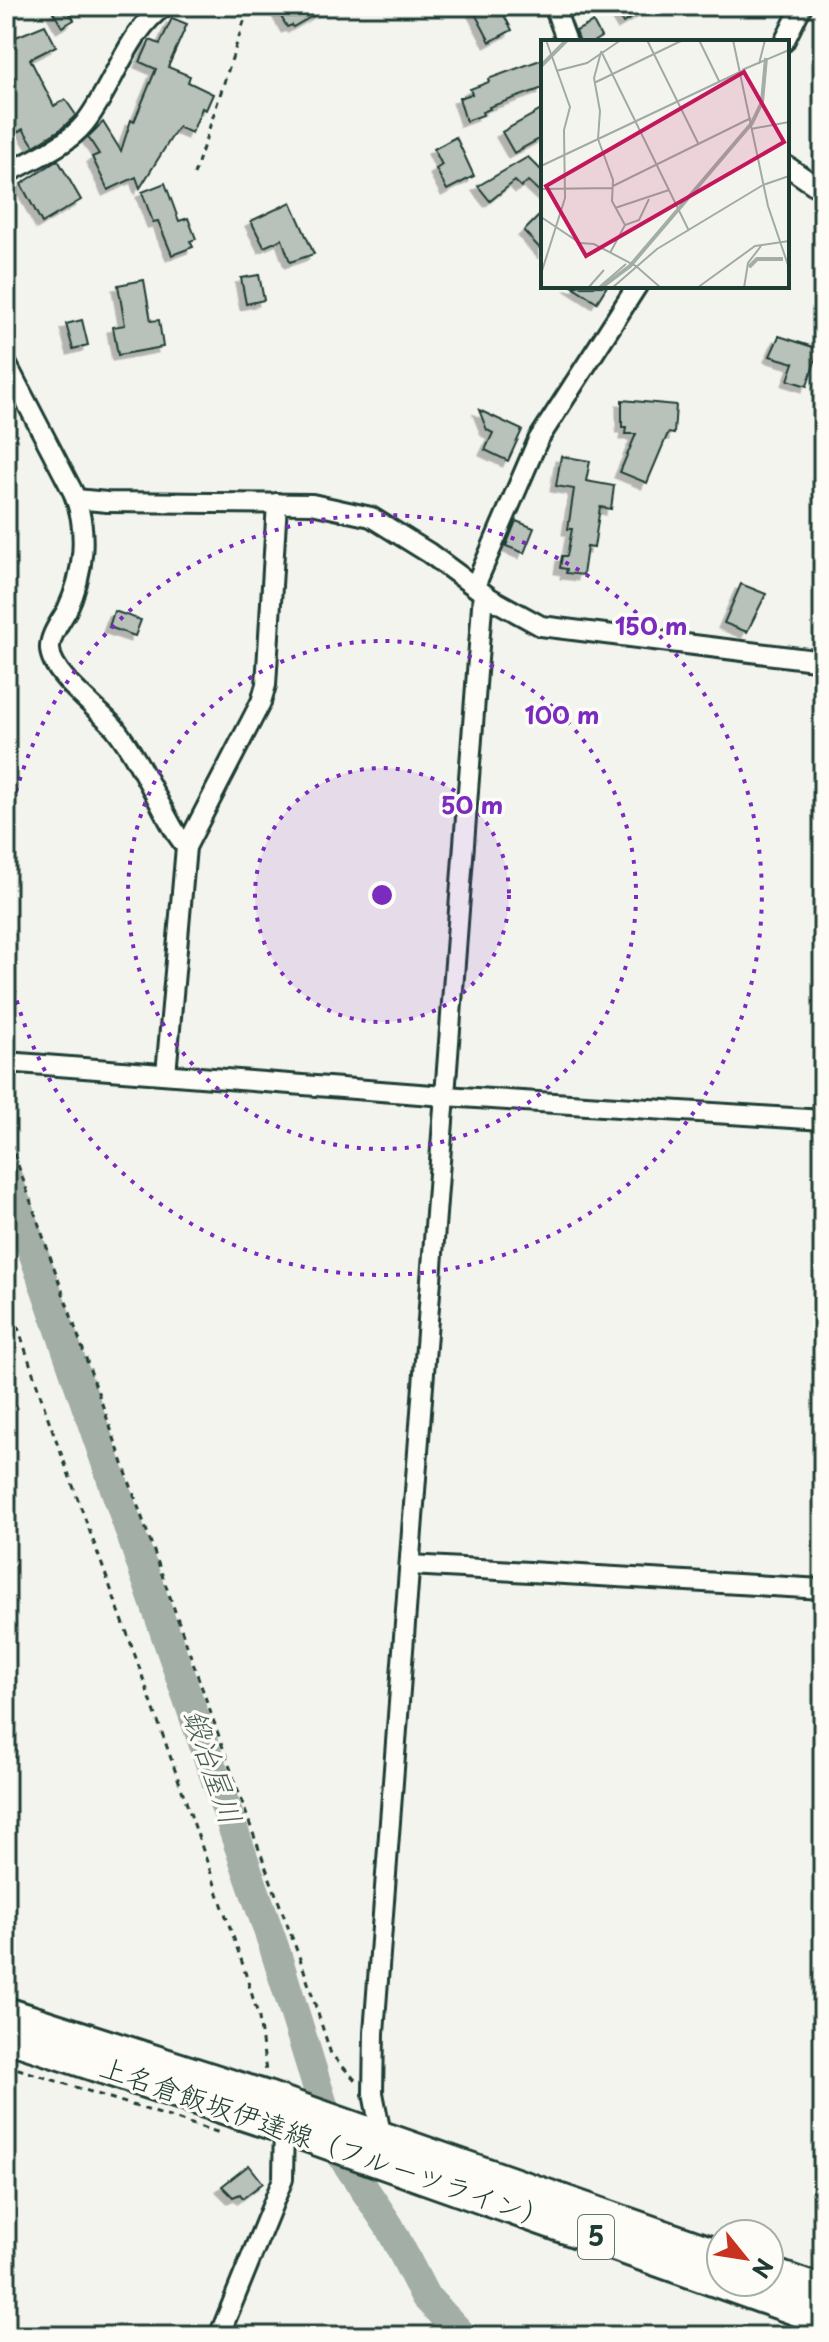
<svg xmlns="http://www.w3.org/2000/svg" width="829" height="2342" viewBox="0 0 829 2342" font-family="'Playpen Sans','Klee One',sans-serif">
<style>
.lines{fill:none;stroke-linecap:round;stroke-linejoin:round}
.river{stroke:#a3aea7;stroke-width:30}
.building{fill:#b9c1bb;stroke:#1f3d34;stroke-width:2;filter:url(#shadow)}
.street-casing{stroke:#1f3d34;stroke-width:24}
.primary-casing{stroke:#1f3d34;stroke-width:36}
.path{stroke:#1f3d34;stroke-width:3;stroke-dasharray:6 6;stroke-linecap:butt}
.street{stroke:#fdfcf7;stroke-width:18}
.primary{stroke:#fdfcf7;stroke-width:30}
.ring{fill:none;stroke:#7b2cbf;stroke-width:4;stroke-dasharray:4 8}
.labels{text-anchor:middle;stroke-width:7;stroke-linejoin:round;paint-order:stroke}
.shield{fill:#fdfcf7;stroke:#62766e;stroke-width:2}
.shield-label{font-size:26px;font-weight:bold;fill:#1f3d34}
.street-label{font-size:28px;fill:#1f3d34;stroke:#fdfcf7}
.water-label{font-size:30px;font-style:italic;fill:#475f56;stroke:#fdfcf7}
.inset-river{fill:none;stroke:#a3aea7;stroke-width:4}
.inset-road{fill:none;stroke:#9faba4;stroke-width:2}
.view{fill:#c2185b;fill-opacity:0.15;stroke:#c2185b;stroke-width:4}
.inset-edge{fill:none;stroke:#1f3d34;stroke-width:4}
.centre{fill:#7b2cbf;stroke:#fdfcf7;stroke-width:4}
.ring-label{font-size:24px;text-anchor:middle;font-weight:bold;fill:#7b2cbf;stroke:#fdfcf7;stroke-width:7;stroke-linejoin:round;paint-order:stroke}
</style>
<defs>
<filter id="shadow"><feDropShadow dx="-5.5" dy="5.5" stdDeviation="0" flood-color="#0004"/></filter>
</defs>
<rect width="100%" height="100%" fill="#f4f4ef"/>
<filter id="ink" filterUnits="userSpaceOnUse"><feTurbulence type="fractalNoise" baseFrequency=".0125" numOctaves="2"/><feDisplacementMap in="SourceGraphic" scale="16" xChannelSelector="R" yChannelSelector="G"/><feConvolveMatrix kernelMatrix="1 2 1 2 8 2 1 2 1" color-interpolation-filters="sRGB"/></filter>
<g filter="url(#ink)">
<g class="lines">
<polyline class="river" points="6,1174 274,1947 336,2147 389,2226 425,2296 463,2336"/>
</g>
<g class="building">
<polygon points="63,6 66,6 74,20 62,27 53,12"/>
<polygon points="275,6 330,6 293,27 292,25 287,27"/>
<polygon points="471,6 499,6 512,30 490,42"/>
<polygon points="613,6 653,6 623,23"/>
<polygon points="172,18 187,24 168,67 190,76 188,82 213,94 206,110 202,108 192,133 178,127 140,188 136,177 108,190 92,157 99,154 88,137 103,122 121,151 131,120 134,122 156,69 140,62 150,40 160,44"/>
<polygon points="593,22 601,37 593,42 580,42 576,31"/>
<polygon points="45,25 56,46 30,59 54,106 65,99 76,115 61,129 34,146 23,129 11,136 6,126 6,41"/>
<polygon points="543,59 543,88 489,107 490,109 482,112 483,115 466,121 459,98 472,94 470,89 489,82 488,79"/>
<polygon points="543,109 543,137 514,153 502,132"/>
<polygon points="456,137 474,176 447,190 436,169 442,165 434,149"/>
<polygon points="528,157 543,172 543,195 528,181 521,187 515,181 490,201 478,186"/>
<polygon points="58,160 81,200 42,223 21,184"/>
<polygon points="165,183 179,221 188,218 196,239 190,241 193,247 172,255 158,221 153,222 142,192"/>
<polygon points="291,202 314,254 290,262 282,239 264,247 251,221"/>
<polygon points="543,212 543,252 524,231"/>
<polygon points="259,275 264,300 246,304 241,278"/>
<polygon points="144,280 151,321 159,320 163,347 118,355 113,327 125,325 118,285"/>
<polygon points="572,286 607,286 597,302"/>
<polygon points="82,320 88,345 73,349 66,324"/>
<polygon points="779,336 819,349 807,386 788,380 794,363 770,356"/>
<polygon points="622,400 676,405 674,434 668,433 647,483 620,472 636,434 625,434 626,427 622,427"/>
<polygon points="479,410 522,430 508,461 485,450 493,433 487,430"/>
<polygon points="561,456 590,461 586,481 614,486 611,509 600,507 594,548 587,547 583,575 566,573 567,569 560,568 562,556 567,556 572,529 568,529 574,489 556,486"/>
<polygon points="516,521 534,528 524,553 506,546"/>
<polygon points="741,584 766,594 747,632 724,623"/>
<polygon points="114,611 141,620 135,636 109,627"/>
<polygon points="249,2165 263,2183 243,2198 240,2194 233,2197 222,2186"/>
</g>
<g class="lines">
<defs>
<g id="street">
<polyline points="554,6 567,42"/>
<polyline points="784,42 802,6"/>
<polyline points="787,166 823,191"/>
<path d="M6,174C32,159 65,147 84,124C112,90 128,29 165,6"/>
<path d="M6,363L73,492C89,529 84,574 67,610C61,621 49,636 50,649C51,675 98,708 115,728C139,759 156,799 176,833L186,847"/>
<polyline points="76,499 107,502 312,504 371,517 429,553 490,598 541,626 823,661"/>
<polyline points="475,586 538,440 637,286"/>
<polyline points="6,1062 445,1096 823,1120"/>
<polyline points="166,1074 186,847 261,702 266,685 277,503"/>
<polyline points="410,1565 823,1589"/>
<polyline points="383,2144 373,2093 374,2033 483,593"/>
<polyline points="219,2336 283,2179 284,2122"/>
</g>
<g id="primary">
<polyline points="6,2013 267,2097 721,2256"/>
<polyline points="6,2036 284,2128 823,2319"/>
<polyline points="769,2273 823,2292"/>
</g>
</defs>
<use href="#street" class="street-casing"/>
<use href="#primary" class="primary-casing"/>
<g class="path">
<polyline points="194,175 249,6"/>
<polyline points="6,1131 253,1833 303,1967 331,2054 357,2082"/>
<polyline points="6,1291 47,1415 130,1641 242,1962 259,2018 266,2072"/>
<polyline points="6,2065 220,2133"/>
</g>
<use href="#street" class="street"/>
<use href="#primary" class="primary"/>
</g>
</g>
<circle cx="382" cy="895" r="127" fill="#7b2cbf" fill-opacity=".12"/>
<g class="ring">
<circle cx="382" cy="895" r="127"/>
<circle cx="382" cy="895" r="254"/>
<path d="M6 839A380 380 0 1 1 6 951"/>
</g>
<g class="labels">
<rect class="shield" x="578" y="2215" width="36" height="44" rx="6"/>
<g class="shield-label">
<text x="596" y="2246">5</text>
</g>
<g class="street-label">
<text transform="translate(325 2143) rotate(19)" y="10">上名倉飯坂伊達線（フルーツライン）</text>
</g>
<g class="water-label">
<text transform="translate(212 1767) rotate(71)" y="10">鍛冶屋川</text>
</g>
</g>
<g transform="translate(541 40)">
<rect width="248" height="248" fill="#f4f4ef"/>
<path class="inset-river" d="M0,26L26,0M208,227L216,219H242M61,247L89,226L211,83L221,62L225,18"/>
<path class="inset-road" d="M106,0L158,105M158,0L178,41M192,0L227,166L248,228M60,11L148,191M218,24L224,0M201,30L248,10M15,31L46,23L80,0M53,43L142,0M210,89L248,82M57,99L72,140L71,161L84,185M57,99L59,71L53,38L60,12M0,126L201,31M222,145L248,136M72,146L210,78M0,149L71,148M74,168L128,150M0,177L39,203L53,204L95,226L120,248M69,213L84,185L98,180L108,159M0,234L24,158L23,90L29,67L5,0M47,248L63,230M57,248L85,224M71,248L116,209L222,145M156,248L214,206L248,201M203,248L207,223L220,206"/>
<path class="view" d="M203,32L243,102L45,216L5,146Z"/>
<rect width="248" height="248" class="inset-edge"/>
</g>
<circle cx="382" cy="895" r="12" class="centre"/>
<g class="ring-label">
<text x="651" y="635">150 m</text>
<text x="562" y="724">100 m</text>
<text x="472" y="814">50 m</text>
</g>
<rect width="829" height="2342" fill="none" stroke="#fdfcf7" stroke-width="32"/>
<rect x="16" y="16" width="797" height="2310" fill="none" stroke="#1f3d34" stroke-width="3" filter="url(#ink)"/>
<g transform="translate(745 2258) rotate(120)"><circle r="38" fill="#fdfcf7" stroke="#a4b0a9" stroke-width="2"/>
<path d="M0-6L14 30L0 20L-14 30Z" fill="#c8321e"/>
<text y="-12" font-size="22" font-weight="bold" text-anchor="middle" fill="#1f3d34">N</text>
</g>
</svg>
